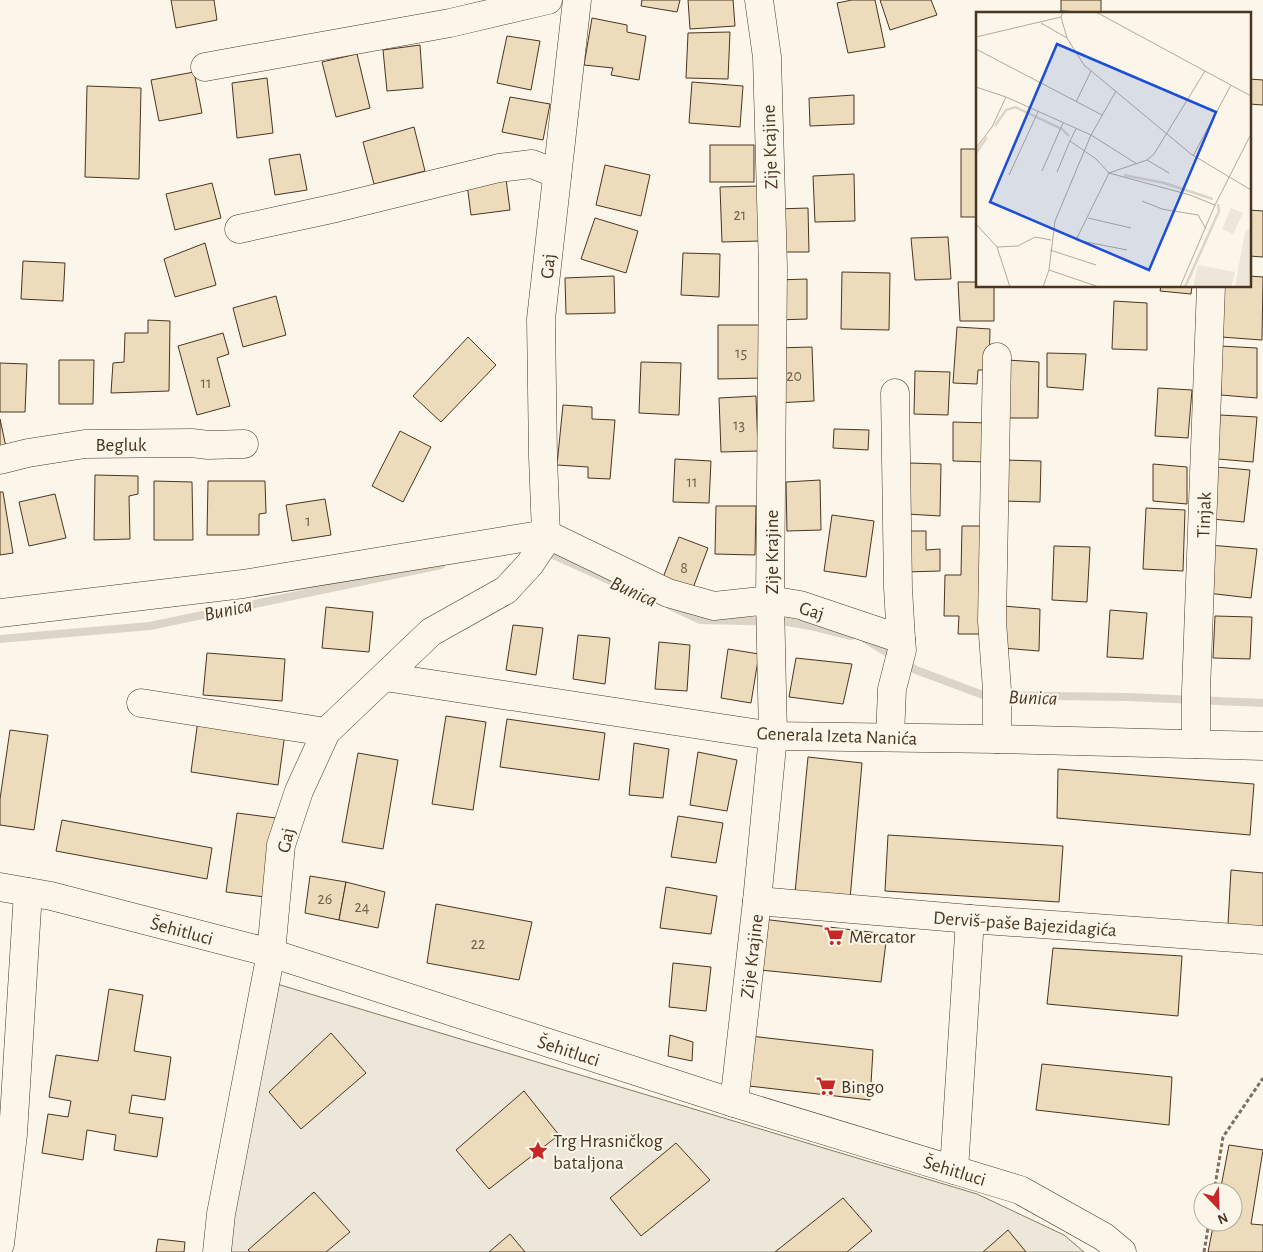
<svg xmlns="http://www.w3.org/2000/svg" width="1263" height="1252" viewBox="0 0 1263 1252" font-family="'Alegreya Sans',sans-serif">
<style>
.parking{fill:#ede7d9;stroke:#887966}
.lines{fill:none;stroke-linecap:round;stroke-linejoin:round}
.stream{stroke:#dcd4c6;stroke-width:8}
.building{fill:#ecdcbc;stroke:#4a3520}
.minor-casing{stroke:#4a3520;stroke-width:29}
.path{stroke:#7f6f5c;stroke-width:3;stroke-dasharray:4 2.5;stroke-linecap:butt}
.minor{stroke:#fbf6e9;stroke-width:28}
.labels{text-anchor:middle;stroke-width:4;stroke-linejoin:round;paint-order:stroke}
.number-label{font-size:16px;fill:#725f47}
.street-label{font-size:19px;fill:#4a3520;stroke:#fbf6e9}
.poi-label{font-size:19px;fill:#4a3520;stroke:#fbf6e9;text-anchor:start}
.water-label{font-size:20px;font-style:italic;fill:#4a3520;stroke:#fbf6e9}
.inset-river{fill:none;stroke:#dcd4c6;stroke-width:2.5}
.inset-road{fill:none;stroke:#b4a999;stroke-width:1}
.view{fill:#1d4ed8;fill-opacity:0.15;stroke:#1d4ed8;stroke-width:2.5}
.inset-edge{fill:none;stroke:#4a3520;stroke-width:2.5}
</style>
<rect width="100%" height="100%" fill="#fbf6e9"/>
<polygon class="parking" points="277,984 977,1194 1064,1235 1084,1252 228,1252 234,1209"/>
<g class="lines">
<g class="stream">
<polyline points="544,552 549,553 620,585"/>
<polyline points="670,606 700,620 788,622 815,627 851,636"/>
<polyline points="0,639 150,626 441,565"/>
<polyline points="865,639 916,670 983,695 1128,697 1263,703"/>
</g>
</g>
<g class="building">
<polygon points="171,0 214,0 217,20 176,28"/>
<polygon points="642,0 680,0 677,12 641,6"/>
<polygon points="688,0 733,0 735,26 690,29"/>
<polygon points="852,0 875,0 885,47 848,53 837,3"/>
<polygon points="880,0 931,0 937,15 890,30"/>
<polygon points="1061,0 1101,0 1101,13 1061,11"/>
<polygon points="592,18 627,25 627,32 646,36 639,80 611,75 613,68 584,65"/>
<polygon points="730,32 728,79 686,78 688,33"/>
<polygon points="507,36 540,41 531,90 497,83"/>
<polygon points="420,45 423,88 387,91 383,50"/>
<polygon points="357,54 370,108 336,117 322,62"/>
<polygon points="194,72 202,113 159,121 151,80"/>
<polygon points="267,78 273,133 237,138 232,83"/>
<polygon points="1249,79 1263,80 1263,105 1249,104"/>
<polygon points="692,82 743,86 740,127 689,123"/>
<polygon points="87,86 141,88 139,179 85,177"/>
<polygon points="854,95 854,124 810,126 809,98"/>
<polygon points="510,97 550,104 543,140 502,132"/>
<polygon points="414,127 425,171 374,184 363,142"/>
<rect x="710" y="145" width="44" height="37"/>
<rect x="961" y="149" width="16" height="68"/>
<polygon points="300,154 307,190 275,195 269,159"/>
<polygon points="605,165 650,175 641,216 596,205"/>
<polygon points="854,174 855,221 815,222 813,176"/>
<polygon points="506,179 510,210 471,215 467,184"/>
<polygon points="212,183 221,218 175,230 166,194"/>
<polygon points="758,186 760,241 722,242 720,187"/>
<polygon points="808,208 809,252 776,252 776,209"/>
<polygon points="1249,210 1263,211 1263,257 1249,256"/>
<polygon points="595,218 638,231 626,273 581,259"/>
<polygon points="948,237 951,279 915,280 911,238"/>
<polygon points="205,243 216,285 175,297 164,259"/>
<polygon points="683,253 720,254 719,297 681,295"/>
<polygon points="23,261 65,263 63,301 21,299"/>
<polygon points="842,272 890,273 889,330 841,329"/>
<polygon points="614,276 615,313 566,314 565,278"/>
<polygon points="1249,276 1263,277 1262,340 1221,337 1223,286 1249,286"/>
<polygon points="807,279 807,319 776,320 776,280"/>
<polygon points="958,282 977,282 977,286 994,286 994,321 960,321"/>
<polygon points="1161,286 1192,286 1191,294 1160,291"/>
<polygon points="276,296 286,335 243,347 233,308"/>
<polygon points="1114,301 1147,303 1147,350 1112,349"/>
<polygon points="148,320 170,321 169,391 111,393 113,363 124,362 125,333 148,333"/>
<polygon points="718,325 763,325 763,378 718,379"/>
<polygon points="957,327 990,329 989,370 978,370 977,384 953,383"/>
<polygon points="223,333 229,354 217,358 230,406 197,415 178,346"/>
<polygon points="468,337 496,365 441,422 413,396"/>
<polygon points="1220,346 1257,348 1257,398 1221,395"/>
<polygon points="812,347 814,401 776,403 775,348"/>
<polygon points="1047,353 1086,354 1083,390 1047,387"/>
<polygon points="59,360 94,360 93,404 59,404"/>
<polygon points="1007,360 1039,362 1038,418 1005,418"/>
<polygon points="641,362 681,363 679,415 639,413"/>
<polygon points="0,363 27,364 25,412 0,412"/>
<polygon points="915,371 950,372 948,415 914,414"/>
<polygon points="1158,388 1192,390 1188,438 1155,436"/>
<polygon points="756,396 758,451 721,452 719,398"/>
<polygon points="563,405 592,407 592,419 615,420 610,479 588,478 588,467 557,465"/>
<polygon points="1220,415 1257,417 1253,462 1218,459"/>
<polygon points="0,419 6,447 0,448"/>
<polygon points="953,422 989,423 989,462 953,461"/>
<polygon points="834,429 869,430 868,450 833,448"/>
<polygon points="400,431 431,447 403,502 372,486"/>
<polygon points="675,459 711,461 709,503 673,502"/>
<polygon points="1003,460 1041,461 1040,502 1003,501"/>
<polygon points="909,463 941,464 940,516 907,514"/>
<polygon points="1153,464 1187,467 1187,504 1153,501"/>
<polygon points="1216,467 1250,470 1244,522 1212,519"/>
<polygon points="95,475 138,476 138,494 129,496 130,539 94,540"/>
<polygon points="820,480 821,530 787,531 786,482"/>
<polygon points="154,481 192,482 193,540 154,540"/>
<polygon points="208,481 265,481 266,513 259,514 259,535 207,535"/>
<polygon points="0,492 3,492 13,553 0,555"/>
<polygon points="55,494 66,538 29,546 19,502"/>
<polygon points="325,499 331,535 292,541 286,505"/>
<polygon points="716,506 756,506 755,555 715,554"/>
<polygon points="1146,508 1185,510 1183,571 1143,569"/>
<polygon points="832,515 874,521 866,577 824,571"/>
<polygon points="962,526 984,526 982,634 958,634 959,616 944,616 945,575 961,575"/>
<polygon points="905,531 926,531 926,550 940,549 940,571 905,572"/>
<polygon points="679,537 708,548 690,596 660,585"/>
<polygon points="1209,545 1257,549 1251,598 1207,593"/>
<polygon points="1054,546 1090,547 1087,602 1052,600"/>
<polygon points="1003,606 1040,609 1039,651 1002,648"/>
<polygon points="326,607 373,612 369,652 322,648"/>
<polygon points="1110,610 1147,613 1143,659 1107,657"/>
<polygon points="1215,616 1252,617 1250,659 1213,658"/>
<polygon points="513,625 543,628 536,675 506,670"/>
<polygon points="578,635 610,638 605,684 573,679"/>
<polygon points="659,642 690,645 687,691 655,689"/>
<polygon points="728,649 759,654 751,703 721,698"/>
<polygon points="207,653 285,659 282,701 203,695"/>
<polygon points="796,658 852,664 843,704 789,697"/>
<polygon points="446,716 486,722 473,810 432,804"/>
<polygon points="507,719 605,733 599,780 500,767"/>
<polygon points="198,720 285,733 278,785 191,772"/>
<polygon points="10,730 48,735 34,830 0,825 0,799"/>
<polygon points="634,743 669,749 663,798 629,795"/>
<polygon points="698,752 737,760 727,811 690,805"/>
<polygon points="358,753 398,760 383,849 342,842"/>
<polygon points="808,757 862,763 850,899 795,893"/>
<polygon points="1058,769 1254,784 1250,835 1057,818"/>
<polygon points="237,813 276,818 265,897 226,892"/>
<polygon points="678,816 723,823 716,863 671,857"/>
<polygon points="62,820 212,848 207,879 56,851"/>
<polygon points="888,835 1063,846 1059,902 885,891"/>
<polygon points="1231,870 1263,873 1263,927 1228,924"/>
<polygon points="310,876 346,882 339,920 305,913"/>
<polygon points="346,882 385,892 378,928 339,920"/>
<polygon points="666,887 717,896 711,934 660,928"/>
<polygon points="436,904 532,922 519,980 427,963"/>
<polygon points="762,919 887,934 881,982 760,970"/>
<polygon points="1053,948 1182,956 1178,1016 1047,1004"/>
<polygon points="673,963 711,967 706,1011 669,1007"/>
<polygon points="109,989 143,995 134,1051 171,1057 165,1100 132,1095 129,1113 163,1118 157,1157 114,1150 116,1135 87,1130 83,1160 42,1153 48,1114 68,1117 71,1101 49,1097 56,1055 98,1061"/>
<polygon points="331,1033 366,1073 301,1129 269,1092"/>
<polygon points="670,1035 693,1042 692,1061 668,1056"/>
<polygon points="750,1036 873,1050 870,1100 749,1086"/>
<polygon points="1042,1064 1172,1077 1169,1125 1036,1110"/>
<polygon points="524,1091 559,1135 489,1189 456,1150"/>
<polygon points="676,1143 710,1180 641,1236 610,1198"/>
<polygon points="1229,1145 1263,1150 1251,1224 1263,1225 1263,1252 1208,1252 1214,1222 1233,1222 1233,1192 1220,1192"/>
<polygon points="314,1192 350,1232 326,1252 250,1252 248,1250"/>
<polygon points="843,1198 872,1231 847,1252 775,1252"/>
<polygon points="1008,1230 1026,1252 983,1252"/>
<polygon points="510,1234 525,1252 489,1252"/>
<polygon points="158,1239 185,1242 184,1252 156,1252"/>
</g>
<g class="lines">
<defs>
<g id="minor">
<polyline points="205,67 450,23 548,0"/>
<polyline points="239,229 336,208 499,168 532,164 557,174"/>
<polyline points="895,393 898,588 901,639"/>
<polyline points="0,460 28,453 85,444 192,443 208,445 244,444"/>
<polyline points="0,613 243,584 546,534 668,593 714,606 770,600 800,605 901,639 902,650 892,689 890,737"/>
<polyline points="385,677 773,736 997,739 1263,746"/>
<polyline points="141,703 326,732"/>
<polyline points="997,739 997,690 992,621 997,357"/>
<polyline points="1196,744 1196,691 1211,286"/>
<polyline points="0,887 51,896 271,953 734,1103 1020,1190 1104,1237 1122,1252"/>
<polyline points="757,901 970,919 1263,940"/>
<polyline points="734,1103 757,901 773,736 770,600 773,268 767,57 759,0"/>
<polyline points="954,1170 970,919"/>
<polyline points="0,1244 13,1134 28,892"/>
<polyline points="217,1252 221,1214 271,953 281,845 299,791 326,732 431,632 506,590 530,564 542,546 546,534 543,457 541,319 577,0"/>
</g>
</defs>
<use href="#minor" class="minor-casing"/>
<g class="path">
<polyline points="1214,1192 1223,1137 1263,1078"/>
<polyline points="1204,1252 1209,1222"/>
</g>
<use href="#minor" class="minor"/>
</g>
<defs>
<symbol id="supermarket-bare" viewBox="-9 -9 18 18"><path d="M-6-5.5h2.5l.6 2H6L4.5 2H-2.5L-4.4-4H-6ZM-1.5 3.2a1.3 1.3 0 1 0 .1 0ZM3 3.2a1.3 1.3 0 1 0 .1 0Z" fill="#c62828" stroke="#fbf6e9" stroke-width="2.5" paint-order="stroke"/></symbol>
<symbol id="sight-bare" viewBox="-9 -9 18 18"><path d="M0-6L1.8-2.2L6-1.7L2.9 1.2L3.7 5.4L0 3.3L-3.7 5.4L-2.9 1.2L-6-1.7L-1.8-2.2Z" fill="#c62828" stroke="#fbf6e9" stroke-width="2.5" paint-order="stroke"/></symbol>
</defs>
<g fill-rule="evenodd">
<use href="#supermarket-bare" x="820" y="922" width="28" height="28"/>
<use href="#supermarket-bare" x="812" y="1072" width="28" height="28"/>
<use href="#sight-bare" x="524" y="1137" width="28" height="28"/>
</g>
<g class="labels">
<g class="number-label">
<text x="740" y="220">21</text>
<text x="741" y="358">15</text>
<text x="794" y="381">20</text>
<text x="206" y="388">11</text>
<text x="739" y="430">13</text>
<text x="692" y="487">11</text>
<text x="308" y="526">1</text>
<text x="684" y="573">8</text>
<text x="325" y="904">26</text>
<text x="362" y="912">24</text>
<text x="478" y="949">22</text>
</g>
<g class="street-label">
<text transform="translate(769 147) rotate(-92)" y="7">Zije Krajine</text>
<text transform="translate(547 266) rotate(-84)" y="7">Gaj</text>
<text x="121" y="451">Begluk</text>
<text transform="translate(1203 515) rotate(-88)" y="7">Tinjak</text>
<text transform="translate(771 552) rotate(-90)" y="7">Zije Krajine</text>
<text transform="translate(812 610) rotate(17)" y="7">Gaj</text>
<text transform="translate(837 735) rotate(2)" y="7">Generala Izeta Nanića</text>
<text transform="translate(285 840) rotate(-77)" y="7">Gaj</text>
<text transform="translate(1025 923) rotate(4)" y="7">Derviš-paše Bajezidagića</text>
<text transform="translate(182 930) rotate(15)" y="7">Šehitluci</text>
<text transform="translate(751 956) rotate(-83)" y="7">Zije Krajine</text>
<text transform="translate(569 1050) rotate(18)" y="7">Šehitluci</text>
<text transform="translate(955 1170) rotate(17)" y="7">Šehitluci</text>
</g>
<g class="poi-label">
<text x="849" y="943">Mercator</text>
<text x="841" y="1093">Bingo</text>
<text x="553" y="1147">Trg Hrasničkog<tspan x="553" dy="22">bataljona</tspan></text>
</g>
<g class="water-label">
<text transform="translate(634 591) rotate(24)" y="7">Bunica</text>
<text transform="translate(228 609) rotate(-12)" y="7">Bunica</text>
<text transform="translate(1033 697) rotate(2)" y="7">Bunica</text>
</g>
</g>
<g transform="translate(976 12)">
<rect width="275" height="275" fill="#fbf6e9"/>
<path d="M255,196L267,201L257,222L246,217ZM275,216V275H259L269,220ZM222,253L259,260L255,275H217Z" fill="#ede6d9"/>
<path class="inset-river" d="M19,114L30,98L39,95L86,117L93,124M0,141L11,125M148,163L188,171L237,187M209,275L243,199L242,192"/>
<path class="inset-road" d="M87,0L85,5L91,26L108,53L215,142L275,178M120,0L275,84M65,11L91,26M0,25L85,5M0,37L126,103M0,75L30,85L115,123L161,152M100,90L115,59M100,117L94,129L120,147L133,161L214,183L239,193M0,136L16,115L30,85M217,144L255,73M171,148L193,161M66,159L87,111M81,160L94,129M33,163L62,100M166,189L186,197L222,203L230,217M112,206L155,216M0,212L21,235L34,275M21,235L42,234L59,225L75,228M74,238L120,253M151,238L100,228L133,161L171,148L178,142L229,59M73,258L123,275M67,275L73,258L79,209L115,123L140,79M204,275L239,193L275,122"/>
<path class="view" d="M81,32L240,100L173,258L14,190Z"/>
<rect width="275" height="275" class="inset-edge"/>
</g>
<g transform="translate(1218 1207) rotate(157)"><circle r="24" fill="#fbf6e9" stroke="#b4a999"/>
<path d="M0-4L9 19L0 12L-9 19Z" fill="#c62828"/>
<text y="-8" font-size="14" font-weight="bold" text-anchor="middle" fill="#4a3520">N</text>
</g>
</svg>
